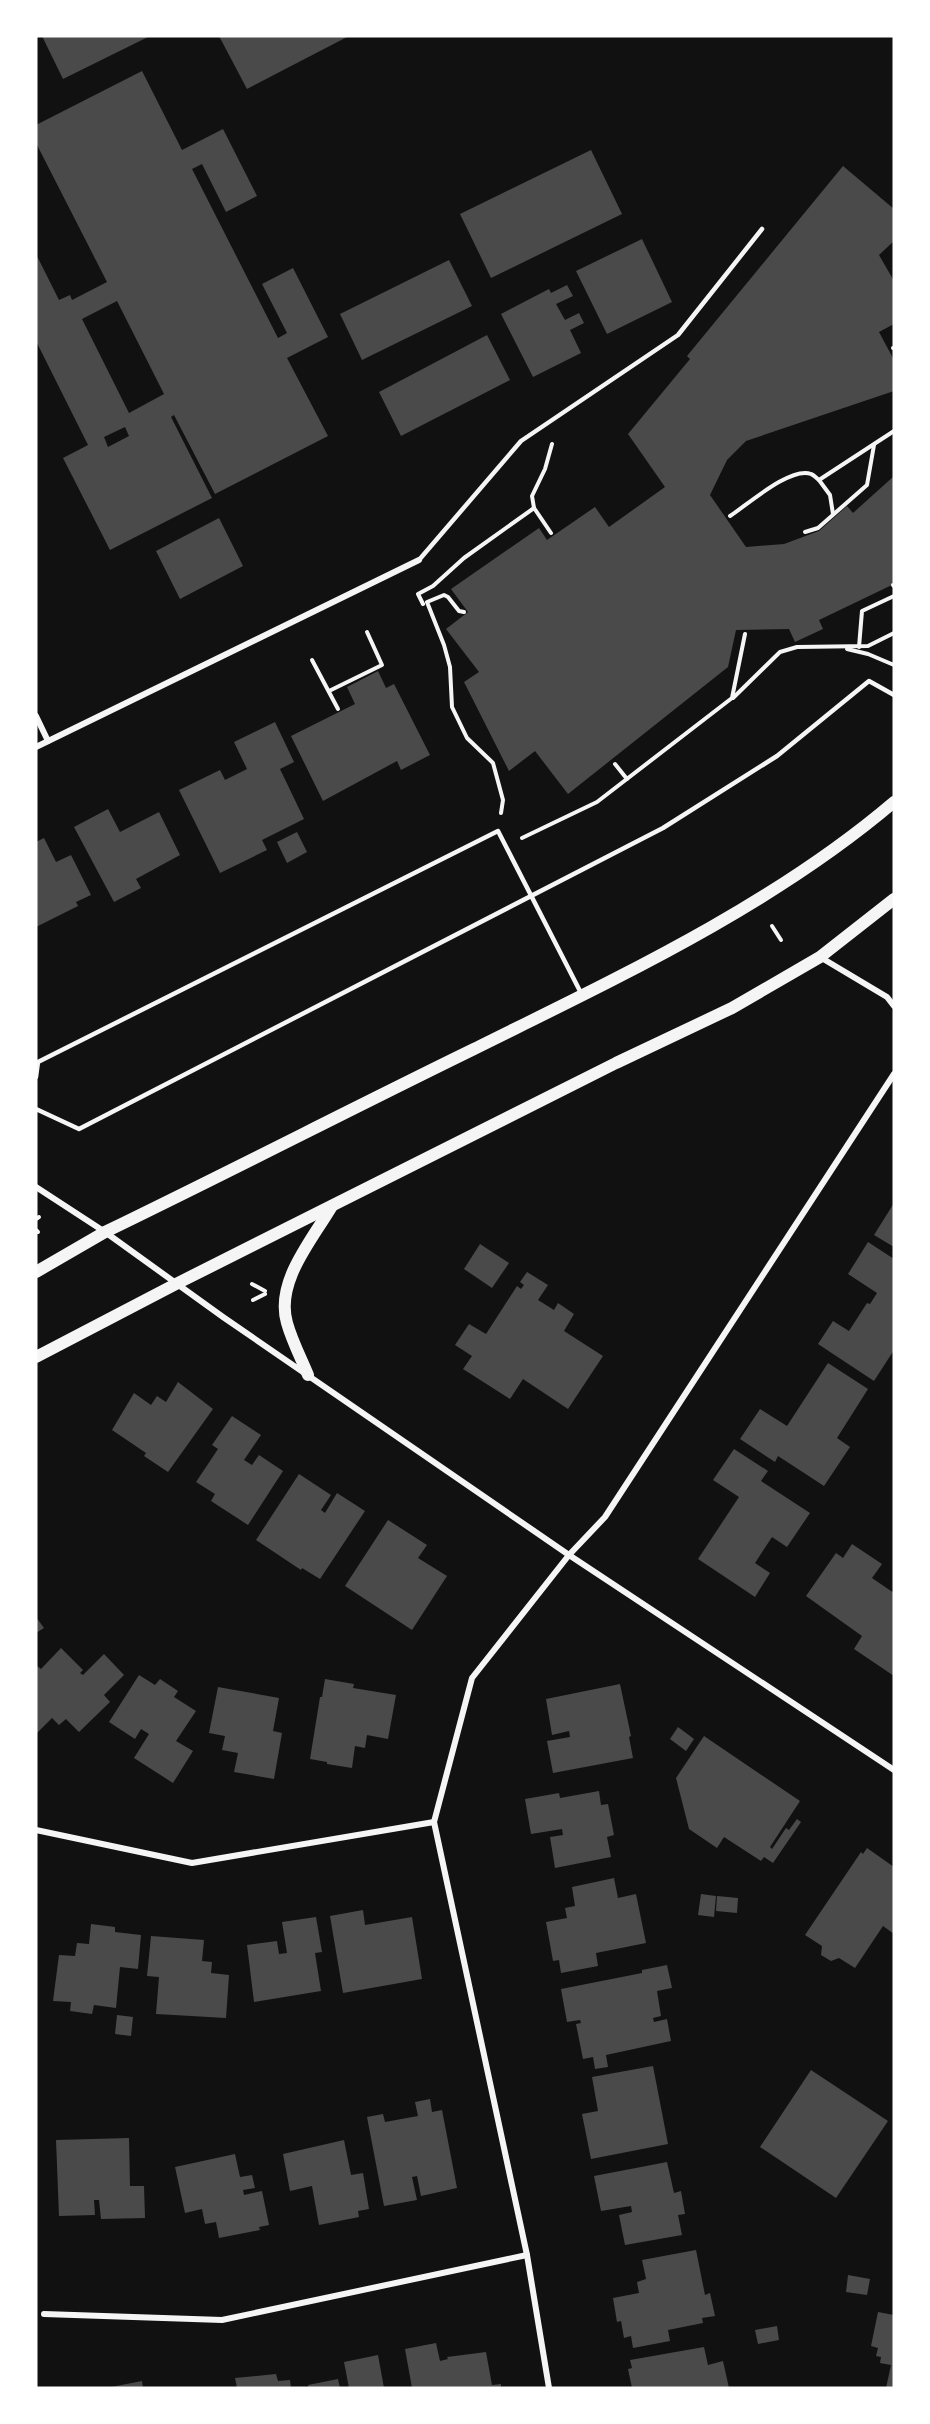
<svg xmlns="http://www.w3.org/2000/svg" width="930" height="2424" viewBox="0 0 930 2424" font-family="'IBM Plex Serif',serif">
<style>
.building{fill:#4a4a4a;fill-rule:evenodd}
.lines{fill:none;stroke-linecap:round;stroke-linejoin:round}
.path{stroke:#f5f5f5;stroke-width:4}
.service{stroke:#f5f5f5;stroke-width:4.5}
.minor{stroke:#f5f5f5;stroke-width:6}
.secondary{stroke:#f5f5f5;stroke-width:12}
</style>
<rect width="100%" height="100%" fill="#111"/>
<g class="building">
<polygon points="42,36 150,36 63,79"/>
<polygon points="219,36 349,36 247,89"/>
<path d="M142,71L182,150L223,129L257,196L226,212L202,164L192,169L278,338L287,333L262,284L293,268L328,337L287,358L328,436L215,494L174,415L171,417L212,498L110,550L63,458L88,445L36,341V254L59,300L70,295L72,300L107,282L36,143V125ZM117,301L164,394L129,413L82,319ZM125,427L129,436L108,447L104,437Z"/>
<polygon points="591,150 622,214 491,278 460,214"/>
<polygon points="843,166 894,209 894,241 879,255 894,281 894,324 879,332 894,360 894,391 746,441 727,460 710,495 746,547 784,544 819,531 847,506 853,513 894,476 894,584 819,620 823,629 795,642 789,629 736,630 728,667 568,794 535,751 509,771 464,682 479,672 446,629 468,612 451,589 539,528 547,540 595,507 609,527 665,487 628,434 690,359 687,356"/>
<polygon points="642,239 672,302 607,334 576,271"/>
<polygon points="449,260 472,306 362,360 340,314"/>
<polygon points="567,285 573,296 556,304 565,320 579,313 584,323 570,330 581,353 533,377 501,314 549,289 551,293"/>
<polygon points="487,335 510,380 401,436 379,392"/>
<polygon points="219,518 243,566 180,599 156,551"/>
<polygon points="378,671 386,688 394,684 430,755 401,770 397,761 323,801 291,736 355,704 347,687"/>
<polygon points="275,722 294,762 280,769 304,819 262,840 267,850 220,873 179,790 220,770 225,780 247,769 234,742"/>
<polygon points="108,809 120,832 159,812 180,855 136,879 141,888 114,902 74,827"/>
<polygon points="297,832 307,852 287,863 277,842"/>
<polygon points="44,838 56,862 71,855 91,895 76,902 78,906 36,927 36,842"/>
<polygon points="894,1203 894,1247 874,1235"/>
<polygon points="868,1242 894,1259 894,1350 874,1381 818,1344 833,1321 849,1331 867,1303 870,1304 877,1293 848,1274"/>
<polygon points="480,1244 509,1263 492,1288 464,1269"/>
<polygon points="527,1272 548,1285 538,1300 554,1310 558,1303 574,1314 564,1331 603,1356 568,1409 523,1379 510,1399 463,1369 472,1356 455,1345 469,1324 486,1334 517,1286 521,1289 524,1285 520,1282"/>
<polygon points="828,1363 868,1389 837,1438 850,1447 824,1486 778,1456 775,1462 740,1439 760,1409 787,1426"/>
<polygon points="178,1382 213,1409 168,1472 144,1456 146,1453 112,1430 134,1393 151,1405 157,1396 166,1402"/>
<polygon points="232,1416 261,1435 244,1460 252,1465 259,1455 283,1471 248,1525 211,1501 215,1494 196,1482 218,1449 212,1445"/>
<polygon points="734,1449 768,1471 761,1481 810,1513 787,1547 772,1537 755,1563 770,1573 755,1597 698,1559 739,1497 713,1480"/>
<polygon points="299,1474 331,1495 321,1510 325,1513 337,1493 365,1511 320,1579 302,1568 301,1570 256,1540"/>
<polygon points="388,1520 427,1545 418,1558 447,1576 412,1630 345,1586"/>
<polygon points="852,1544 882,1564 872,1578 894,1593 894,1676 854,1649 862,1636 806,1596 836,1553 843,1558"/>
<polygon points="36,1617 44,1628 36,1633"/>
<polygon points="61,1648 83,1670 80,1673 83,1675 104,1654 124,1675 104,1695 110,1702 79,1732 66,1719 59,1725 52,1718 36,1734 36,1665 41,1669"/>
<polygon points="139,1675 155,1685 160,1679 178,1691 174,1697 196,1711 176,1741 193,1751 173,1783 134,1758 149,1734 141,1729 135,1739 109,1722"/>
<polygon points="325,1679 354,1684 353,1688 396,1695 388,1739 367,1735 365,1748 355,1746 352,1768 327,1764 327,1762 310,1759 320,1697 322,1697"/>
<polygon points="620,1684 631,1736 629,1737 633,1758 553,1773 547,1741 570,1737 569,1731 552,1735 546,1699"/>
<polygon points="218,1687 279,1698 273,1731 282,1733 274,1779 234,1772 238,1753 222,1750 225,1736 209,1733"/>
<polygon points="678,1727 694,1739 686,1751 670,1739"/>
<polygon points="704,1736 800,1801 770,1847 772,1849 786,1828 789,1830 797,1819 801,1822 773,1863 764,1857 761,1861 724,1837 717,1848 689,1829 676,1778"/>
<polygon points="599,1791 601,1805 608,1804 614,1835 607,1837 611,1857 555,1868 550,1837 563,1835 562,1829 531,1834 525,1799 559,1793 560,1798"/>
<polygon points="867,1848 894,1867 894,1934 883,1926 855,1968 839,1958 831,1961 821,1955 822,1946 805,1935 861,1852 863,1854"/>
<polygon points="614,1878 618,1898 636,1894 646,1943 596,1953 598,1966 561,1973 559,1960 553,1961 546,1922 567,1918 565,1908 575,1906 572,1887"/>
<polygon points="701,1894 716,1896 714,1917 698,1915"/>
<polygon points="717,1896 738,1898 737,1913 716,1911"/>
<polygon points="363,1910 365,1925 412,1917 422,1979 343,1993 330,1916"/>
<polygon points="316,1917 322,1952 315,1953 321,1991 254,2002 247,1945 277,1941 279,1954 287,1953 282,1922"/>
<polygon points="91,1924 115,1927 115,1932 141,1935 138,1969 120,1967 116,2008 94,2005 92,2014 70,2011 71,2002 53,2001 59,1955 75,1956 77,1943 89,1944"/>
<polygon points="151,1936 204,1940 202,1961 212,1962 211,1973 229,1975 226,2018 156,2014 159,1977 147,1976"/>
<polygon points="667,1965 672,1988 657,1991 661,2016 653,2018 654,2022 667,2019 671,2041 606,2055 608,2067 595,2069 593,2057 583,2059 576,2024 581,2023 580,2020 567,2022 561,1989 642,1973 642,1970"/>
<polygon points="117,2015 133,2017 131,2036 115,2034"/>
<polygon points="653,2066 668,2144 591,2159 582,2114 598,2111 592,2077"/>
<polygon points="811,2070 888,2121 836,2198 760,2147"/>
<polygon points="430,2099 432,2112 442,2110 457,2188 421,2196 417,2176 412,2177 417,2200 384,2206 367,2117 383,2114 385,2122 418,2116 415,2102"/>
<polygon points="129,2138 130,2186 144,2186 145,2218 101,2219 99,2200 94,2200 95,2215 59,2216 56,2140"/>
<polygon points="344,2140 351,2175 363,2173 369,2209 358,2211 359,2217 319,2225 312,2186 290,2191 283,2154"/>
<polygon points="235,2154 240,2177 252,2175 255,2188 243,2190 244,2195 262,2191 269,2225 259,2227 260,2230 219,2238 216,2222 205,2224 202,2209 185,2213 175,2167"/>
<polygon points="667,2162 674,2193 681,2191 685,2214 678,2215 682,2235 625,2245 619,2215 632,2212 631,2206 601,2211 594,2176"/>
<polygon points="696,2250 705,2295 710,2293 715,2316 702,2318 703,2323 668,2330 670,2341 633,2348 631,2336 624,2338 621,2321 617,2322 613,2298 639,2293 637,2282 646,2279 642,2260"/>
<polygon points="848,2275 870,2279 867,2295 846,2292"/>
<polygon points="878,2312 894,2315 894,2388 886,2388 891,2365 880,2363 881,2357 876,2356 878,2348 871,2346"/>
<polygon points="777,2326 779,2340 758,2344 755,2330"/>
<polygon points="436,2343 440,2361 448,2359 447,2357 486,2352 492,2385 501,2384 501,2388 412,2388 405,2349"/>
<polygon points="704,2347 708,2365 723,2361 729,2388 632,2388 628,2369 632,2368 630,2360"/>
<polygon points="378,2355 384,2388 349,2388 344,2362"/>
<polygon points="276,2374 278,2381 290,2380 291,2388 237,2388 235,2378"/>
<polygon points="338,2379 340,2388 309,2388 308,2385"/>
<polygon points="142,2381 143,2388 111,2388 111,2387"/>
</g>
<g class="lines">
<g class="path">
<polyline points="893,348 894,348"/>
<polyline points="819,480 830,495 833,514"/>
<path d="M730,516C747,505 791,466 811,474C814,475 816,478 819,480L894,431"/>
<polyline points="805,532 818,528 867,485 874,445"/>
<polyline points="551,533 534,508 532,496 545,469 552,444"/>
<polyline points="893,585 894,586"/>
<polyline points="423,604 418,594 433,586 464,558 534,508"/>
<polyline points="464,612 459,611 448,597 444,595 427,602 444,645 450,667 452,707 467,738 493,763 503,800 501,813"/>
<polyline points="859,647 862,611 894,596"/>
<polyline points="847,649 868,654 894,665"/>
<polyline points="312,660 338,709"/>
<polyline points="329,691 382,665 367,632"/>
<polyline points="733,698 780,652 797,647 868,646 894,633"/>
<polyline points="615,764 627,779"/>
<polyline points="522,838 597,802 732,698 745,634"/>
<polyline points="772,926 781,940"/>
<polyline points="36,1219 39,1217"/>
<polyline points="36,1230 38,1232"/>
<polyline points="252,1284 265,1291"/>
<polyline points="253,1300 265,1294"/>
</g>
<g class="service">
<polyline points="419,560 521,441 678,335 762,229"/>
<polyline points="36,1077 38,1062 498,831 581,993"/>
<polyline points="36,1109 79,1129 663,828 777,756 869,681 894,695"/>
</g>
<g class="minor">
<polyline points="36,716 48,741"/>
<polyline points="36,747 419,560"/>
<polyline points="820,957 887,997 894,1006"/>
<polyline points="36,1187 105,1232 223,1317 569,1555 894,1770"/>
<polyline points="36,1830 192,1863 434,1822"/>
<polyline points="44,2314 222,2320 527,2255"/>
<polyline points="549,2388 527,2255 434,1822 472,1678 569,1555 605,1517 894,1074"/>
</g>
<g class="secondary">
<path d="M36,1272L105,1232C229,1172 351,1109 474,1049C617,978 772,906 894,802"/>
<polyline points="36,1357 176,1284 616,1063 732,1008 820,957 894,899"/>
<path d="M308,1375C301,1358 292,1341 287,1323C275,1282 312,1240 332,1206"/>
</g>
</g>
<rect width="930" height="2424" fill="none" stroke="#ffffff" stroke-width="75"/>
</svg>
